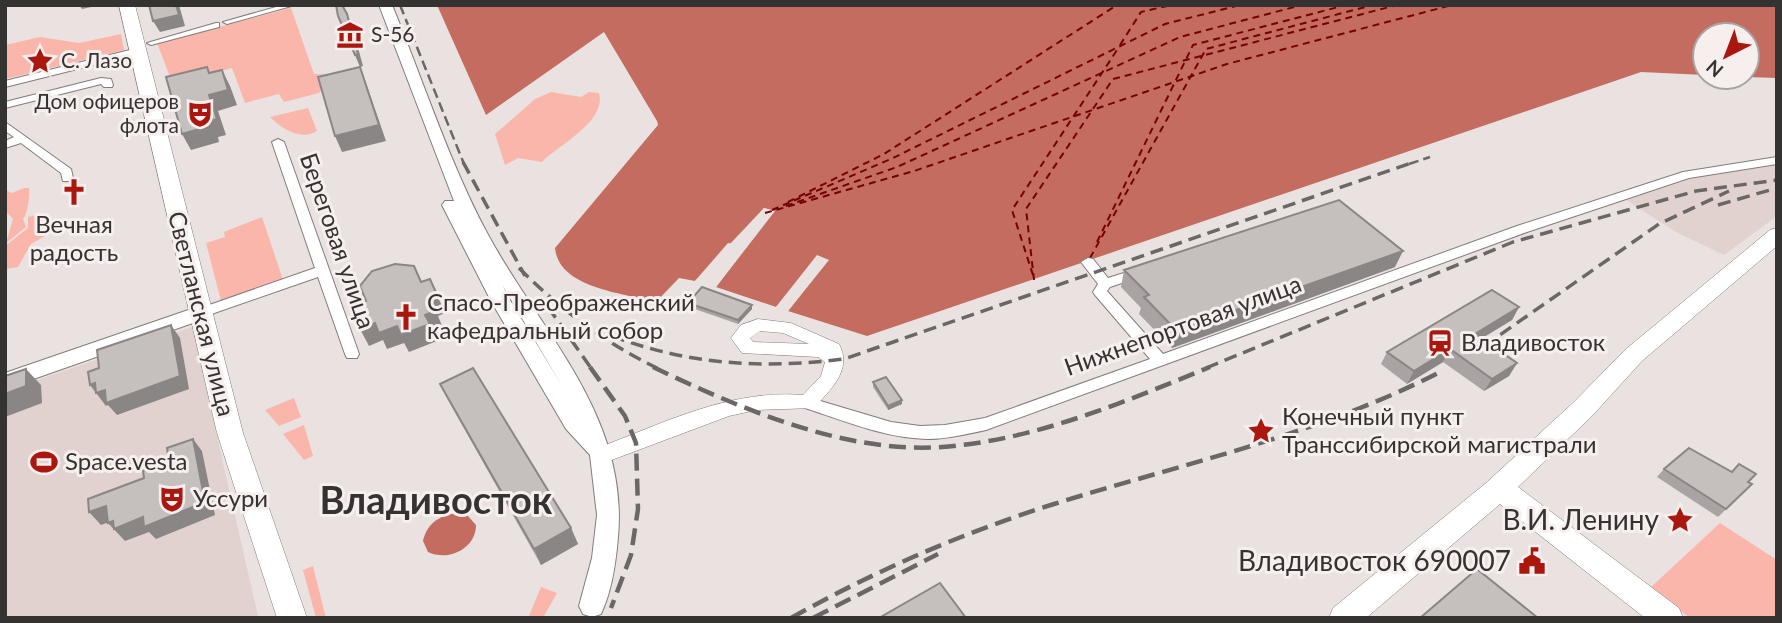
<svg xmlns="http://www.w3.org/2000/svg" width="1782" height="623" viewBox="0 0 1782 623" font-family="Lato,sans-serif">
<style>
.built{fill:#e2d2cf}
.green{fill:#fbb6ab}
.water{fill:#c46c5f}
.pier{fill:#e9e2e1}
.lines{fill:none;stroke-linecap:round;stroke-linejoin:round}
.ferry{stroke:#750101;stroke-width:2;stroke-dasharray:7 5;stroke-linecap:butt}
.pedestrian-casing{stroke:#827c7b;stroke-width:2}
.minor-casing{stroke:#827c7b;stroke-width:2}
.tertiary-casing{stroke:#827c7b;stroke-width:1}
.secondary-casing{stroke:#827c7b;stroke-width:2}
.primary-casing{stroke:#827c7b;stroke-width:1}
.pedestrian{fill:#fff;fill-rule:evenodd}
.minor{fill:#fff;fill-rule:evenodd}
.tertiary{fill:#fff;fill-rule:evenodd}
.secondary{fill:#fff;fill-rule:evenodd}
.primary{fill:#fff;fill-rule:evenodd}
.rail-far2{stroke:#6b6767;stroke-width:2.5;stroke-dasharray:10 5;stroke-linecap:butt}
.rail-far1{stroke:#6b6767;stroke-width:3.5;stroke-dasharray:13 7;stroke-linecap:butt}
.rail{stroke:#6b6767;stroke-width:4.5;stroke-dasharray:17 8;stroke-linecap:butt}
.wall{fill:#a9a4a3}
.shaded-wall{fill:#8a8685}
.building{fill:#c5bfbe;stroke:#8a8685;stroke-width:2}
.labels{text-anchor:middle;stroke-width:6;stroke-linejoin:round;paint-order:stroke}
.far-poi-label{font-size:21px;fill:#353232;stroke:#f6efee;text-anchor:start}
.poi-label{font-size:24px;fill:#353232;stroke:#f6efee;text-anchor:start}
.street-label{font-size:24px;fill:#353232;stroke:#f6efee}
.near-poi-label{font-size:28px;fill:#353232;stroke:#f6efee;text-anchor:end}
.town-label{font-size:38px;font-weight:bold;fill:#353232;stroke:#f6efee}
</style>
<rect width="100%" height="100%" fill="#e9e2e1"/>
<g class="built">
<polygon points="1777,164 1777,216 1724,255 1676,232 1626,200 1700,176"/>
<polygon points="192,327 258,616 5,618 5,391"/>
</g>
<g class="green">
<polygon points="291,8 314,74 334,75 319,93 284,102 279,94 245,103 232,68 173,85 157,43"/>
<polygon points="121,34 124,50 5,79 5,45 40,37 79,43"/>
<path d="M551,92L581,97L589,92L599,93C607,122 557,146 542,162L518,158L505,165L495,134L535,99Z"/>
<path d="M308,108L317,131C301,141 282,129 270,117Z"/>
<path d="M24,188H29C30,195 28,213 23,219L26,227L6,243L13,219L5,210V190L12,193Z"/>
<polygon points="36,215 43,217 45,236 31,244 18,267 5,269 5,246 28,228 28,217"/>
<polygon points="262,217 283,280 221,301 206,243 225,237 224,232"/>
<polygon points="294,398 301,417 279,426 265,410"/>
<polygon points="304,425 313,456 304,460 283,434"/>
<polygon points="1720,523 1777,560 1777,618 1690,618 1650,588"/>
<polygon points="313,566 326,618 316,618 303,570"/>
<polygon points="541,587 557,593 543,618 528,618"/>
</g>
<g class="water">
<path d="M437,5H1777V78L1747,77V35H1705V75L1641,72L867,336L788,311L828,260L818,256L776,307L716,287L774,211L764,208L733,244L728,243L695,281L679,278L656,302C625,293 559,289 555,248L658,125L657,121L604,32L486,115Z"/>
<path d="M460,513L467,515L476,525C476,548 449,562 428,552L423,541C427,522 442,514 460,513Z"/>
</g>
<g class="pier">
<polygon points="764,208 775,211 716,287 713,286 768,212 765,212 735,247 729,247 699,282 695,281"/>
<polygon points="817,255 829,260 788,311 784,309 823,261 818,260 780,308 776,307"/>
</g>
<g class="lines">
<g class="ferry">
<polyline points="1120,45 1141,12 1171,5"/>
<polyline points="788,202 884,154 1117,5"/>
<polyline points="786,206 897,167 1180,37 1302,5"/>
<polyline points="772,210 893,158 1165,24 1240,5"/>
<polyline points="765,213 914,171 1227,64 1452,5"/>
<polyline points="1097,242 1193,45 1346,5"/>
<polyline points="1090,258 1206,49 1373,5"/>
<polyline points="1033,275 1012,210 1117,50"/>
<polyline points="1034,280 1026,209 1113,79 1397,5"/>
</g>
<defs>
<g id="pedestrian">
<polygon points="283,5 295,5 227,24 223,22"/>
<polygon points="216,23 219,23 219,27 151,45 147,43"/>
</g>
<g id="minor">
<polygon points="138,48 143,51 142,53 5,87 5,81"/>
<polygon points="101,78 111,79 113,85 112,87 104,87 101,84 5,108 5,102"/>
<polygon points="5,122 71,169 73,178 71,181 63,181 61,173 21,143 5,148 5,141 14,137 5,131"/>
<polygon points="278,139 284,142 359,354 357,358 347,358 345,354 318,277 200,318 193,313 195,310 315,268 272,142"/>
<path d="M1777,157V164L1689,178L1527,232L986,430C967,434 947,439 927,439C884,438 842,420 802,407L799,403L802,399L807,397L891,422L920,426L945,425L985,418L1150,359L1095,295L1093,292L1098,284L1081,262L1088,258L1093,259L1108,278L1140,268L1145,269L1147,272L1145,275L1110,287L1107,291L1163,354L1517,226L1683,172Z"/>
</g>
<path id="tertiary" d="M758,319L791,323L839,344C853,370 830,390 814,408L756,410L729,416L609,461L602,463L595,461L592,455L595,449C662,424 729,389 803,395L821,376L825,362L818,357L742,353L731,338L741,325ZM760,331L783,333L809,344L753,342L750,338Z"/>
<g id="secondary">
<path d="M379,5H392C423,80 448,159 486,231C539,331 629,414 618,537C616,562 612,591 601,614L592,617L583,614L579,606L592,558L597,515L590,455L566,429L491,301L442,205L445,201H454ZM503,286L562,386L510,300Z"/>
<polygon points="200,306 207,308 210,313 207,318 5,389 5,373"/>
</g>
<g id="primary">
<polygon points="119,5 135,5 243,433 307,618 277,618 217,433"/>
<polygon points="1777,228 1777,246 1642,361 1592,416 1518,487 1679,608 1683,618 1645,618 1500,504 1366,618 1329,618 1333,608 1486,483 1574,402 1626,349 1770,230"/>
</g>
</defs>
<use href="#pedestrian" class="pedestrian-casing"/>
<use href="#minor" class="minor-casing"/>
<use href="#tertiary" class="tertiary-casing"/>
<use href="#secondary" class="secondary-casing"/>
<use href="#primary" class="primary-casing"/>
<use href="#pedestrian" class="pedestrian"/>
<use href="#minor" class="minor"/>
<use href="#tertiary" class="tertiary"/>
<use href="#secondary" class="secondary"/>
<use href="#primary" class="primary"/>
<g class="rail-far2">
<polyline points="400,5 464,164"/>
<polyline points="1409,164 1430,157"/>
</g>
<g class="rail-far1">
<polyline points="463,162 525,276"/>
<polyline points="1718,205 1777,188"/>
<path d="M519,268C560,309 605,343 657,368"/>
<polyline points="548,307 591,368"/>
<path d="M612,336C689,365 763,369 844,359L1414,162"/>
<polyline points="1484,346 1659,224 1729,191"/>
<polyline points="1206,368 1513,242 1696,191 1777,180"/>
</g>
<g class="rail">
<polyline points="590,367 625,416 636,443 638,509 631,555 611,608"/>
<path d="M653,367C739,408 845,454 942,447C1036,440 1124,402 1210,367"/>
<path d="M791,618C875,571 962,533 1054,504C1185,463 1317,435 1440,372"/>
<polyline points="813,618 938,554"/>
</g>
</g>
<g class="wall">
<polygon points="1395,267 1172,348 1139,314 1141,308 1121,287 1124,270"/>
<polygon points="688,303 752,309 738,324 689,307"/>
<polygon points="1519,307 1512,320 1481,339 1517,363 1509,376 1484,391 1443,362 1407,384 1381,364 1387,352"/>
<polygon points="873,382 902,404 888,410 873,387"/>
<polygon points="440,384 571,528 578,544 541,565 448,400"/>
<polygon points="1664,469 1752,484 1718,517 1657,477"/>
</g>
<g class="shaded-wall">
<polygon points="79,5 101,5 82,9"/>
<polygon points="176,5 179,5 185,26 160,32 153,21"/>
<polygon points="347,14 352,26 363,66 360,67 366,83 386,141 342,152 335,136 360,67 355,55"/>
<polygon points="222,70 230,86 237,105 218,111 226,135 218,137 219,142 191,150 182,134 209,121 209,95"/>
<polygon points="1403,251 1395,267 1172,348 1177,331"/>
<polygon points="438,297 445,313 438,316 443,328 433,332 437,341 409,352 404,343 387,349 383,340 369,346 360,329 375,323 425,315 430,300"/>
<polygon points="752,305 752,309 738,324 738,320"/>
<polygon points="1519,307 1512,320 1467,347 1475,334"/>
<polygon points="171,325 180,338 189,389 117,415 108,405 106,406 90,385"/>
<polygon points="1450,349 1443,362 1407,384 1414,371"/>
<polygon points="1517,363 1509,376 1484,391 1492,379"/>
<polygon points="26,369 41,385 42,403 5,417 5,394"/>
<polygon points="902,400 902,404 888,410 888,406"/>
<polygon points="193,439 202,451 215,515 156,539 149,532 125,541 108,523 113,521"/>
<polygon points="106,506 118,519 101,525 89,512"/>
<polygon points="571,528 578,544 541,565 534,549"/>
</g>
<g class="building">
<polygon points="149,5 176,5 179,15 153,21"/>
<polygon points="336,5 342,5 347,14 358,54 355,55 338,16"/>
<polygon points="207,67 209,73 222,70 228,90 209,95 217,119 209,121 210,126 182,134 166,77"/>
<polygon points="360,67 379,125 335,136 318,77"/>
<polygon points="1339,200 1403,251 1177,331 1144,297 1149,295 1124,270"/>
<polygon points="395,264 414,266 421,282 430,279 438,297 430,300 435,311 425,315 430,324 401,335 397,326 379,333 375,323 360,329 351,306 366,301 360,286 372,271"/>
<polygon points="702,287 752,305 738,320 688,303"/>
<polygon points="1492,290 1519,307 1475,334 1517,363 1492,379 1450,349 1414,371 1387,352"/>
<polygon points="171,325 180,376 106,403 105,390 96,393 95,383 90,385 88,372 99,368 97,350"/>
<polygon points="473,368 571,528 534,549 440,384"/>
<polygon points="26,369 26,386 5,394 5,376"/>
<polygon points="886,377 902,400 888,406 873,382"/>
<polygon points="193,439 205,502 144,527 143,517 114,529 113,521 108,523 106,506 89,512 88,499 144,478 143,471 169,461 167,448"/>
<polygon points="1689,448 1732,472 1739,464 1756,474 1748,482 1752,484 1726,509 1664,469"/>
<polygon points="1477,569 1538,618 1420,618"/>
<polygon points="940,583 966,618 879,618"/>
</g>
<defs>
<symbol id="museum-bare" viewBox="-9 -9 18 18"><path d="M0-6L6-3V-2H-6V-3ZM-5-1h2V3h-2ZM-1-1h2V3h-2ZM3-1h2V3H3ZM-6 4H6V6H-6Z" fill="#a9170f" stroke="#f6efee" stroke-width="2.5" paint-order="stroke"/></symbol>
<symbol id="sight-bare" viewBox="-9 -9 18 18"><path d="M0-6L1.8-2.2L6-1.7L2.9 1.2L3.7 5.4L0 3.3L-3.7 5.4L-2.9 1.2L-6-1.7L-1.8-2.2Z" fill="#a9170f" stroke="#f6efee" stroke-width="2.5" paint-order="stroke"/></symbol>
<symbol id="theatre-bare" viewBox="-9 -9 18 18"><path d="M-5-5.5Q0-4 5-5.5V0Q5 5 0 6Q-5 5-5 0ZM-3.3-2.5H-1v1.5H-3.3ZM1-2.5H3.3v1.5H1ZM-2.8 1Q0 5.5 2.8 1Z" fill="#a9170f" stroke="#f6efee" stroke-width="2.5" paint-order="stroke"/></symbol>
<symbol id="church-bare" viewBox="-9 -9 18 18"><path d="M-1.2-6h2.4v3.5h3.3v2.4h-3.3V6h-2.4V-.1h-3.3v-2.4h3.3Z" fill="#a9170f" stroke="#f6efee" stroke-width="2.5" paint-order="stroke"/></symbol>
<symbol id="station-bare" viewBox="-9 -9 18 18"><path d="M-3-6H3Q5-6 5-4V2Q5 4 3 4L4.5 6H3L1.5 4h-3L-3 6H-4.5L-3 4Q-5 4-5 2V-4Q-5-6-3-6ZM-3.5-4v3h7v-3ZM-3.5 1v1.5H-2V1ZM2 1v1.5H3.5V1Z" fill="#a9170f" stroke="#f6efee" stroke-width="2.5" paint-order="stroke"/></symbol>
<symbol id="stadium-bare" viewBox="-9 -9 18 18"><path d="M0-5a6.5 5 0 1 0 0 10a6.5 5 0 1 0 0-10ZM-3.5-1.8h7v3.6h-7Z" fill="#a9170f" stroke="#f6efee" stroke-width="2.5" paint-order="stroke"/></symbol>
<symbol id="civic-bare" viewBox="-9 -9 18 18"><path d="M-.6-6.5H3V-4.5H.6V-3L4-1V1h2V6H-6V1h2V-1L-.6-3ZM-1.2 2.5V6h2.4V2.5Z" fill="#a9170f" stroke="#f6efee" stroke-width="2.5" paint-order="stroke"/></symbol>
</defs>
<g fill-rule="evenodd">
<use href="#museum-bare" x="331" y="16" width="38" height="38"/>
<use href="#sight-bare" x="21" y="42" width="38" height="38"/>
<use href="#theatre-bare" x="181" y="95" width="38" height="38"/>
<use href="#church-bare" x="55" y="173" width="38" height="38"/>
<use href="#church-bare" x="387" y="298" width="38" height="38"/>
<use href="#station-bare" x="1421" y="324" width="38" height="38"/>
<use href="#sight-bare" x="1242" y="412" width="38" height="38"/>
<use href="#stadium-bare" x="25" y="443" width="38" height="38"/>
<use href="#theatre-bare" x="153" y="480" width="38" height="38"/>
<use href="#sight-bare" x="1661" y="501" width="38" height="38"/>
<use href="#civic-bare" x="1513" y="542" width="38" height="38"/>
</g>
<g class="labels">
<g class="far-poi-label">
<text x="371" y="42">S-56</text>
<text x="61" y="68">С. Лазо</text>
<text x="179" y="109" text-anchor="end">Дом офицеров<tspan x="179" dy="24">флота</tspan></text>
</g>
<g class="poi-label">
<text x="74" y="233" text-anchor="middle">Вечная<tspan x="74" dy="28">радость</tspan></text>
<text x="427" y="311">Спасо-Преображенский<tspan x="427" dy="28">кафедральный собор</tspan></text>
<text x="1461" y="351">Владивосток</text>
<text x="1282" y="425">Конечный пункт<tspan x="1282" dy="28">Транссибирской магистрали</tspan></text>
<text x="65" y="470">Space.vesta</text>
<text x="193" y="507">Уссури</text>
</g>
<g class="street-label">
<text transform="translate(337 241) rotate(71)" y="8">Береговая улица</text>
<text transform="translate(201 314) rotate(76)" y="8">Светланская улица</text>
<text transform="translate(1183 326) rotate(-20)" y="8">Нижнепортовая улица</text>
</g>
<g class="near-poi-label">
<text x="1659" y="530">В.И. Ленину</text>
<text x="1511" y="571">Владивосток 690007</text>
</g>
<g class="town-label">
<text x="436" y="514">Владивосток</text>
</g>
</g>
<rect width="1782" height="623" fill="none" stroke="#353232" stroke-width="14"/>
<g transform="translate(1726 56) rotate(222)"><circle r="33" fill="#f6efee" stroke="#a9a3a3" stroke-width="2"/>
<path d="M0-5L12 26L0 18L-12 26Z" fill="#a9170f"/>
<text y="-10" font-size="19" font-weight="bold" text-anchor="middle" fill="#353232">N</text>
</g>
</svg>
